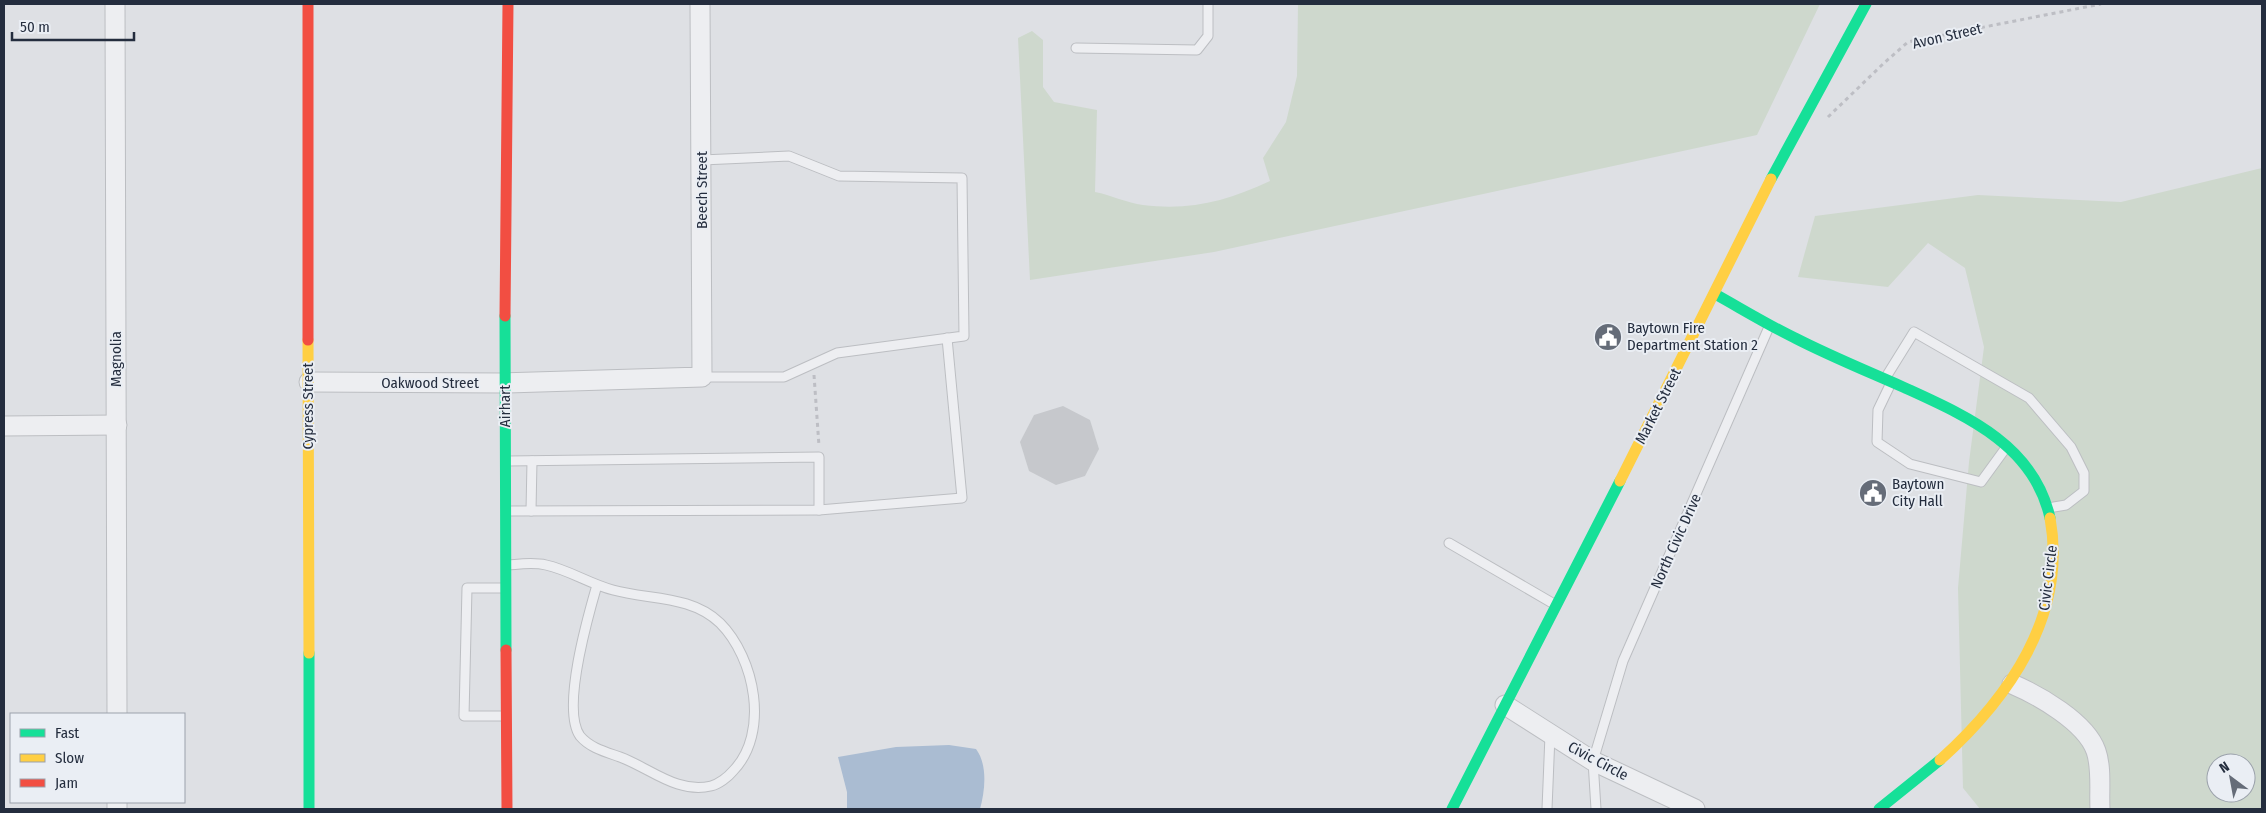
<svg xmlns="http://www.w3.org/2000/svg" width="2266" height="813" viewBox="0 0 2266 813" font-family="'Fira Sans Condensed',sans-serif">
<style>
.green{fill:#ced8cd;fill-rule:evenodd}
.water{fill:#aabcd2}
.building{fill:#c6c8cc}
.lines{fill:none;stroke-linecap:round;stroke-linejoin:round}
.lane-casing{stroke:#bcbec2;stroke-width:11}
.street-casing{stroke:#bcbec2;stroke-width:21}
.path{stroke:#bdbec4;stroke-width:3;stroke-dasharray:4 4;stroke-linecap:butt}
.lane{stroke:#edeef1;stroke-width:9}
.street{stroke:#edeef1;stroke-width:19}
.fast{stroke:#16e098;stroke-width:11}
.slow{stroke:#ffcf43;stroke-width:11}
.jam{stroke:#f24e42;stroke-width:11}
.labels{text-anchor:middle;stroke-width:4;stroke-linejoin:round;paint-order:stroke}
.street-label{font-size:15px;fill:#242d3e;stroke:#eaeef4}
.poi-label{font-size:15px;fill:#242d3e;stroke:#eaeef4;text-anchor:start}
</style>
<rect width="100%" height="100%" fill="#dee0e4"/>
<g class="green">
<path d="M1298,4H1820L1757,135L1214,252L1030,280L1018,38L1032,31L1043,40V87L1054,102L1097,110L1095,192C1111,195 1127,203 1143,205C1190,211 1227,201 1270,181L1263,158L1286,122L1297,76Z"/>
<path d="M2262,168V809H1980L1963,788L1958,588L1969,462L1984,347L1965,268L1928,243L1888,287L1798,277L1815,216L1978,195L2121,202ZM2216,763H2246V793H2216Z"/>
</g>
<path class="water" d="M949,745L976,749C988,765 985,791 980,809H847V792L838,757L896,747Z"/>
<polygon class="building" points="1063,406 1090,420 1099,449 1085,476 1056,485 1029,471 1020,442 1034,415"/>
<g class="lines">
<defs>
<g id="lane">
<polyline points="1076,48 1197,50 1208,36 1208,4"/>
<polyline points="702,377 784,377 837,353 964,336 962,178 839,176 789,156 702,160"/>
<polyline points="1886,377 1914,332 2029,398 2071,447 2084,473 2084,491 2066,505 2048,508"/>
<polyline points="1890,385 1878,410 1877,442 1910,464 1981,482 2005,449"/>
<polyline points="507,461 819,457 819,510 508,511"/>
<polyline points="819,510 962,498 947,338"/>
<polyline points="531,511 532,461"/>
<polyline points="1449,543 1554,604"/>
<path d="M508,565C521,564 533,562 546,565C569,570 590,584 613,590C649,600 691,595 720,623C755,658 770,733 733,771C728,777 719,784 711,786C677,794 650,768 620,757C606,752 590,748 580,736C561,709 588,616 597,585"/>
<polyline points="503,588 467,588 464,716 504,716"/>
<polyline points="1547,809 1550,735"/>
<polyline points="1596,809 1593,761 1623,661 1769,327"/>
</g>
<g id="street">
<polyline points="115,4 117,714"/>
<polyline points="309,382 504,383 702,377 700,4"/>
<polyline points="4,426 117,425"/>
<path d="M2012,684C2038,695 2086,722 2096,751C2102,768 2099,791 2100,809"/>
<polyline points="1505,705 1593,761 1695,809"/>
<polyline points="117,802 117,809"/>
</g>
</defs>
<use href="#lane" class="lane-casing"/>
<use href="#street" class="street-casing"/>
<g class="path">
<polyline points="1828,117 1884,63 1908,42 2101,4"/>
<polyline points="814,375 819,446"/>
</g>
<use href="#lane" class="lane"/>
<use href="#street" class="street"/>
<g class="fast">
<polyline points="1771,179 1866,4"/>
<path d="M1715,294C1742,309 1768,325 1795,338C1830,356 1867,371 1903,387C1964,415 2034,444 2050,518"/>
<polyline points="505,316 506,650"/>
<polyline points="309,653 309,809"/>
<polyline points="1452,809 1620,481"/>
<polyline points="1879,809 1940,760"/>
</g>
<g class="slow">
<polyline points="308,340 309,653"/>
<polyline points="1620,481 1771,179"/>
<path d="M1940,760C2008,699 2068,615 2050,518"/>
</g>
<g class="jam">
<polyline points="308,4 308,340"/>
<polyline points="505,316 508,4"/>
<polyline points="506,650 507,809"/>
</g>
</g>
<defs>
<symbol id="civic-disc" viewBox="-11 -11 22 22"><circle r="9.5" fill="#656c78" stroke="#eaeef4"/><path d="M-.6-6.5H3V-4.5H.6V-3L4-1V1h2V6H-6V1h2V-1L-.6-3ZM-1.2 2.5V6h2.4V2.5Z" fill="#fff"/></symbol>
</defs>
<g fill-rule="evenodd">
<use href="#civic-disc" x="1592" y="321" width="32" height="32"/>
<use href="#civic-disc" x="1857" y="477" width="32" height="32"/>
</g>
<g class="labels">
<g class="street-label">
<text transform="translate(1947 36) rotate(-13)" y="5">Avon Street</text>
<text transform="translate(702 190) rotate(-90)" y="5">Beech Street</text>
<text transform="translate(116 359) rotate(-90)" y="5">Magnolia</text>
<text x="430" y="388">Oakwood Street</text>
<text transform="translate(308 406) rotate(-90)" y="5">Cypress Street</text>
<text transform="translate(505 406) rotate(-90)" y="5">Airhart</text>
<text transform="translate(1658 406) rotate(-63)" y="5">Market Street</text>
<text transform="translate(1676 541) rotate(-66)" y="5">North Civic Drive</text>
<text transform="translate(2048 578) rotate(-83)" y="5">Civic Circle</text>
<text transform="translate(1598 761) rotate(28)" y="5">Civic Circle</text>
</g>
<g class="poi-label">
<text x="1627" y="333">Baytown Fire<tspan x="1627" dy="17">Department Station 2</tspan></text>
<text x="1892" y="489">Baytown<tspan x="1892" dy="17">City Hall</tspan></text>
</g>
</g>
<rect width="2266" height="813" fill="none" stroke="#242d3e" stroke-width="10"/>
<rect x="10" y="713" width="175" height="90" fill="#eaeef4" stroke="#9ba1ab"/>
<rect x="20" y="729" width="25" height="8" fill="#16e098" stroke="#9ba1ab"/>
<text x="55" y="738" font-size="15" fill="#242d3e">Fast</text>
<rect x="20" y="754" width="25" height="8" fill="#ffcf43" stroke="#9ba1ab"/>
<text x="55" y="763" font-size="15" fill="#242d3e">Slow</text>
<rect x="20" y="779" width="25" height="8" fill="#f24e42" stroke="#9ba1ab"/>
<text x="55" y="788" font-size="15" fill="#242d3e">Jam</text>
<g transform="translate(2231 778) rotate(328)"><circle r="24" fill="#eaeef4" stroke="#9ba1ab"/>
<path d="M0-4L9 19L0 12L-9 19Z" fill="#656c78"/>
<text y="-8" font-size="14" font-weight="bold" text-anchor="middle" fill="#242d3e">N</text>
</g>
<path d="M12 32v8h122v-8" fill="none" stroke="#242d3e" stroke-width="2.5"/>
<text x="20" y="32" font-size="15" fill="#242d3e" stroke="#eaeef4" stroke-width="4" paint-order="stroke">50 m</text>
</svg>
